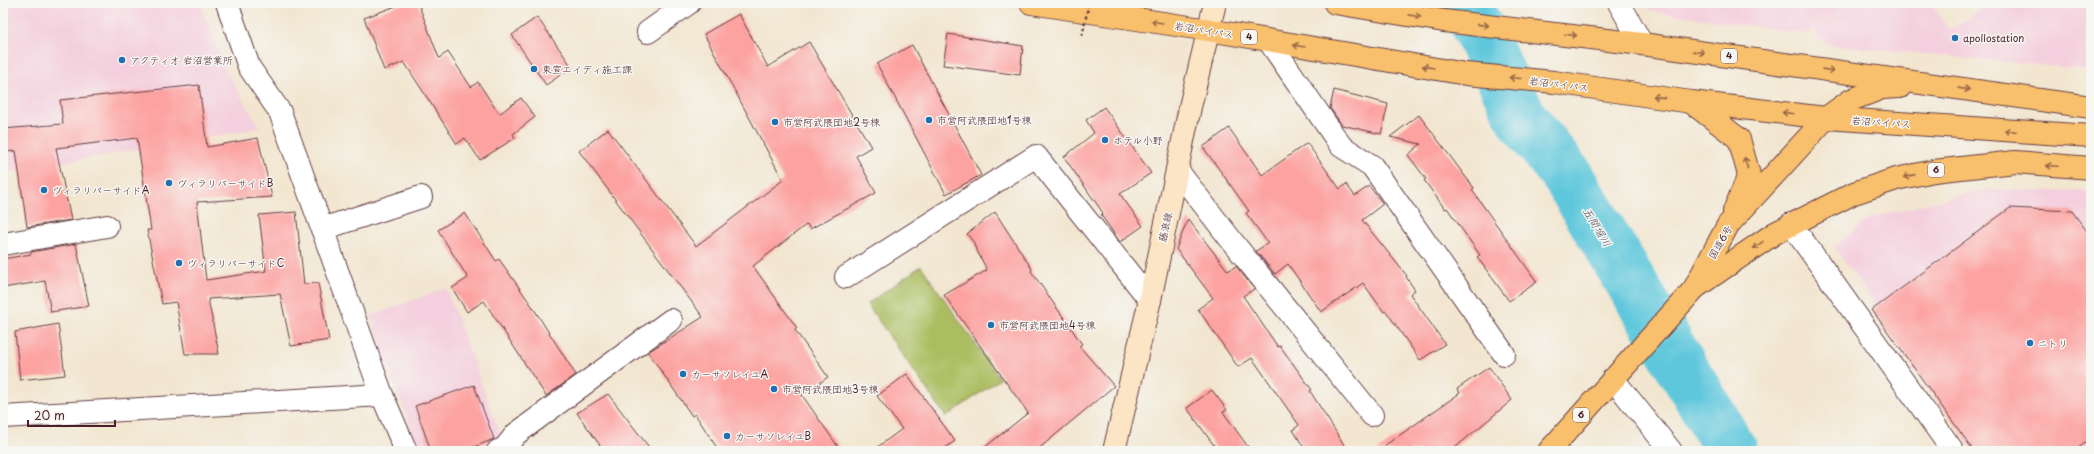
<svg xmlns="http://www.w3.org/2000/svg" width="2094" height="454" viewBox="0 0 2094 454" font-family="'Playpen Sans','Klee One',sans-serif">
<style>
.built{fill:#f4cfdd}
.green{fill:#abbd61;stroke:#7a6e46}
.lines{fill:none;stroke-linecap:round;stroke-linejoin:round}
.river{stroke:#5fc7dc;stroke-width:52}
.building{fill:#fca3a1}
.street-casing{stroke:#633d44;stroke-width:24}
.secondary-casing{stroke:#633d44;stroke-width:24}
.highway-casing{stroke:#633d44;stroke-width:24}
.street{stroke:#fff;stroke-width:22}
.secondary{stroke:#fce5c4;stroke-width:22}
.highway{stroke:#f8bf6c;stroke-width:22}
.path-bridge{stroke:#633d44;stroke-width:2.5;stroke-dasharray:3 3;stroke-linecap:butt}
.oneway{stroke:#986748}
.poi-dot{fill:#1f6fb2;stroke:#f6f6f2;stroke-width:1.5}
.labels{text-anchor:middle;stroke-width:3;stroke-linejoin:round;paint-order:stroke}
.shield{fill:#f6f6f2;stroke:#7e6067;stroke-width:1}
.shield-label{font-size:9px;font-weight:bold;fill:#4a1f2b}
.street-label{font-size:10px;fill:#4a1f2b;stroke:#f6f6f2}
.poi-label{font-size:10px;fill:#4a1f2b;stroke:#f6f6f2;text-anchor:start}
.water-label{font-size:11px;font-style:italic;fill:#505160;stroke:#f6f6f2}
</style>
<rect width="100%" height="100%" fill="#f6f6f2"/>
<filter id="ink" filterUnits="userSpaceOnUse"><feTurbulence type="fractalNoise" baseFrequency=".025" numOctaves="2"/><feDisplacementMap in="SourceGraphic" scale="8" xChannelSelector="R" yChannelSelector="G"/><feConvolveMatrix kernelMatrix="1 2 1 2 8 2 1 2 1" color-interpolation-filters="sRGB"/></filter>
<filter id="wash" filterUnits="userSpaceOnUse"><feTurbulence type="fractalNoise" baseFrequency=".012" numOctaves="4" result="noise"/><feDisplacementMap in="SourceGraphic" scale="16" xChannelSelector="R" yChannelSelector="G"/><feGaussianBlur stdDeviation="0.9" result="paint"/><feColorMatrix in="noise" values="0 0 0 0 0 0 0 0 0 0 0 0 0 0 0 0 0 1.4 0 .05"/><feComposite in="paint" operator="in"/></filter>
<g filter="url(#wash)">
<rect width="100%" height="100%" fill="#f2e6d0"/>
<g class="built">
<polygon points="3,3 200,3 225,69 260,128 3,173"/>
<polygon points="1644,3 1850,3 1806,34 1650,11"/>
<polygon points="1851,3 1930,3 1950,31 1990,3 2091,3 2091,70 1825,44 1814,30"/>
<polygon points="1981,190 2091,191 2091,451 1979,451 1834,247 1870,218"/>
<polygon points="446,288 503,442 479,451 419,451 370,316"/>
</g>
<polygon class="green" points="921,266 1000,379 946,417 867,304"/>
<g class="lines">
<polyline class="river" points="1465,3 1522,119 1568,177 1732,451"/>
</g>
<g id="blocks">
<g class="building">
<polygon points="404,3 418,3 439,58 448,52 471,87 478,82 499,114 521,98 535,117 513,134 515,138 480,160 465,138 457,144 404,62 384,70 364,18"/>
<polygon points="739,14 768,67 809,42 871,147 856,156 876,193 810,229 807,224 753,266 797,328 795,330 828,377 802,395 841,451 719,451 695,414 692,416 648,352 703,317 579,151 608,129 696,246 783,180 704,34"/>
<polygon points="537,17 572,67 546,85 512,35"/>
<polygon points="948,34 1023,46 1020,75 943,65"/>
<polygon points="912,45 981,175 946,194 877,64"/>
<polygon points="199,85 207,147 258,138 272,197 197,202 206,280 266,271 259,215 296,212 304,284 318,283 329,340 291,346 280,294 208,299 219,354 185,354 176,302 162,304 147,230 151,230 137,138 56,148 71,220 27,227 16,151 3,152 3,129 63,124 60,100"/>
<polygon points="1334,90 1388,104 1381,134 1342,125 1330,108"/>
<polygon points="1104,107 1151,173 1120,194 1143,226 1120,242 1101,215 1103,213 1064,157 1094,133 1086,120"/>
<polygon points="1419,115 1474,188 1472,190 1537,282 1509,301 1477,257 1480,255 1447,208 1445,209 1424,180 1426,179 1408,155 1421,144 1390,137"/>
<polygon points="1229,128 1262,175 1307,143 1340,189 1346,184 1355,196 1369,186 1383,204 1362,220 1407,276 1406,277 1415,290 1410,294 1445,344 1420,360 1386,311 1384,312 1363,283 1321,312 1288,264 1275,274 1256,251 1268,243 1246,213 1249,211 1203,147"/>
<polygon points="2010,208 2072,211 2091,237 2091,439 2074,451 1974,451 1872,310"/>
<polygon points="995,212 1032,269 1031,271 1082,344 1079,346 1114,386 1036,451 980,451 1028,413 944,295 987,270 974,245 975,244 967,234"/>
<polygon points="465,213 496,261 499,259 532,306 576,375 546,396 484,301 467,312 452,288 468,278 438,230"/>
<polygon points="1188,219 1228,271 1236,266 1254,289 1243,296 1278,347 1280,346 1312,390 1310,391 1348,451 1306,451 1293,430 1299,425 1252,358 1238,367 1198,309 1213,298 1176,249"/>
<polygon points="76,244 89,306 51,312 45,281 3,288 3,259 31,254 31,252"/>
<polygon points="58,324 65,375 20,380 15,332"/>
<polygon points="1489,367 1512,400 1451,451 1377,451 1460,393 1457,389"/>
<polygon points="907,374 955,441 941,451 872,451 902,429 877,396"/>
<polygon points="474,385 494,439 464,451 431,451 415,406"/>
<polygon points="1212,390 1227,410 1223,412 1251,451 1218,451 1187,408"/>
<polygon points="608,394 652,451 604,451 577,413"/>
</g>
</g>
</g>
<g filter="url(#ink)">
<use href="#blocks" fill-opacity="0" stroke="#633d44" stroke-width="1"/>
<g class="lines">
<defs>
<g id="street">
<polyline points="227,3 249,67 280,112 382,395 406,451"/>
<polyline points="1619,3 1642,44"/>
<polyline points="648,32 689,3"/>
<polyline points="1269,41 1341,146 1372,166 1504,354"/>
<polyline points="1177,170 1235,245 1372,415"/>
<polyline points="1791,224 1953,451"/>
<polyline points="322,229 421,197"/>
<polyline points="3,244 107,226"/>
<polyline points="846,277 1036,156 1150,300"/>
<polyline points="1613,379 1671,451"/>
<polyline points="3,417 382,395"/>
<polyline points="498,451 504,449 516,434 671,320"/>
</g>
<polyline id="secondary" points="1114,451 1150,300 1190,107 1215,3"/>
<g id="highway">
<polyline points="1031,3 1209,30 1466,74 1554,82 1691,102 1826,118 2091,136"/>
<polyline points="1335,3 1444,21 1642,44 2091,107"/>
<polyline points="1691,102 1739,139 1749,175 1734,211"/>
<polyline points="1696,287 1775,233 1854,193 1896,179 1934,171 2015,162 2091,168"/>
<polyline points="1549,451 1694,289 1728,225 1826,118 1851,100 1882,88 1900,87"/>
</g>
</defs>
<use href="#street" class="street-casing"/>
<use href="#secondary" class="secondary-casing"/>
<use href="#highway" class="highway-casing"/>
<use href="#street" class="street"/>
<use href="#secondary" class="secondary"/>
<use href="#highway" class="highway"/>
<polyline class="path-bridge" points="1082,36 1089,3"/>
</g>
<defs><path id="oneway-shaft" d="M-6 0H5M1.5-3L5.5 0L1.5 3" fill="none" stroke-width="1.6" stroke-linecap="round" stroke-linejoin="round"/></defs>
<g class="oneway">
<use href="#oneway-shaft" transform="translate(1415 16) rotate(9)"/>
<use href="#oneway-shaft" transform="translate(1157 22) rotate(-171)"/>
<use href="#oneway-shaft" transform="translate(1483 25) rotate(6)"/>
<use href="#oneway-shaft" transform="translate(1571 35) rotate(7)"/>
<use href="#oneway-shaft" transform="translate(1299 46) rotate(-170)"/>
<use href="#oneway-shaft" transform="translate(1699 52) rotate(8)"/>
<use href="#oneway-shaft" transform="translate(1428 67) rotate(-170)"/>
<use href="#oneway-shaft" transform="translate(1828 70) rotate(8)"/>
<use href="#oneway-shaft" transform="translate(1515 78) rotate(-175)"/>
<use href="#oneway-shaft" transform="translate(1964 89) rotate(8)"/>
<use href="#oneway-shaft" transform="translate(1659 97) rotate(-172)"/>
<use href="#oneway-shaft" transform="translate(1788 113) rotate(-173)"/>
<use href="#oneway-shaft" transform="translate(2010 131) rotate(-176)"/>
<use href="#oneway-shaft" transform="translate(1746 163) rotate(-106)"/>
<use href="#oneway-shaft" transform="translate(2052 166) rotate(-177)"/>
<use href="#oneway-shaft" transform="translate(1909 176) rotate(167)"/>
<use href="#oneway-shaft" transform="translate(1758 245) rotate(145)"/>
</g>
</g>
<g class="poi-dot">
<circle cx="1955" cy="38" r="4"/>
<circle cx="122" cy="60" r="4"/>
<circle cx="534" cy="69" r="4"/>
<circle cx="929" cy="120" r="4"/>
<circle cx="775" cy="122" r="4"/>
<circle cx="1105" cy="140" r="4"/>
<circle cx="169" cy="183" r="4"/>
<circle cx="44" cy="190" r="4"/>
<circle cx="179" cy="263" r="4"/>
<circle cx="991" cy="325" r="4"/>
<circle cx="2030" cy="343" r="4"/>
<circle cx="683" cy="374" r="4"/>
<circle cx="774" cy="389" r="4"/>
<circle cx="727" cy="436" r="4"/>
</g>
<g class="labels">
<g class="shield">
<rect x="1241" y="30" width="16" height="14" rx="3"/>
<rect x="1721" y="49" width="16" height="14" rx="3"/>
<rect x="1928" y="163" width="16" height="14" rx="3"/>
<rect x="1573" y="408" width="16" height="14" rx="3"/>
</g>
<g class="shield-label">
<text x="1249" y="40">4</text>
<text x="1729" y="59">4</text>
<text x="1936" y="173">6</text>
<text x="1581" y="418">6</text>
</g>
<g class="street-label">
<text transform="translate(1204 30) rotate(9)" y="4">岩沼バイパス</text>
<text transform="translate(1559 84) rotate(7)" y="4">岩沼バイパス</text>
<text transform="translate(1881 122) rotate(4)" y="4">岩沼バイパス</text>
<text transform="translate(1165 227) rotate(-78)" y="4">藤浪線</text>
<text transform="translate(1720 242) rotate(-60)" y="4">国道6号</text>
</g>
<g class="poi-label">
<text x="1963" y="42">apollostation</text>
<text x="130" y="64">アクティオ 岩沼営業所</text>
<text x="542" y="73">東宣エイディ施工課</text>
<text x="937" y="124">市営阿武隈団地1号棟</text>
<text x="783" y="126">市営阿武隈団地2号棟</text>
<text x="1113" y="144">ホテル小野</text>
<text x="177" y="187">ヴィラリバーサイドB</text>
<text x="52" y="194">ヴィラリバーサイドA</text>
<text x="187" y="267">ヴィラリバーサイドC</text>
<text x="999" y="329">市営阿武隈団地4号棟</text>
<text x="2038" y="347">ニトリ</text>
<text x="691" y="378">カーサソレイユA</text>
<text x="782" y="393">市営阿武隈団地3号棟</text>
<text x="735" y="440">カーサソレイユB</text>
</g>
<g class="water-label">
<text transform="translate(1597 227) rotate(59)" y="4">五間堀川</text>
</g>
</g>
<rect width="2094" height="454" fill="none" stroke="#f6f6f2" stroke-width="16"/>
<path d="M28 420v6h87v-6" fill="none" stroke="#4a1f2b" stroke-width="2"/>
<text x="34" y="420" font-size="12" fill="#4a1f2b" stroke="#f6f6f2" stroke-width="3" paint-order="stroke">20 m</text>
</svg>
